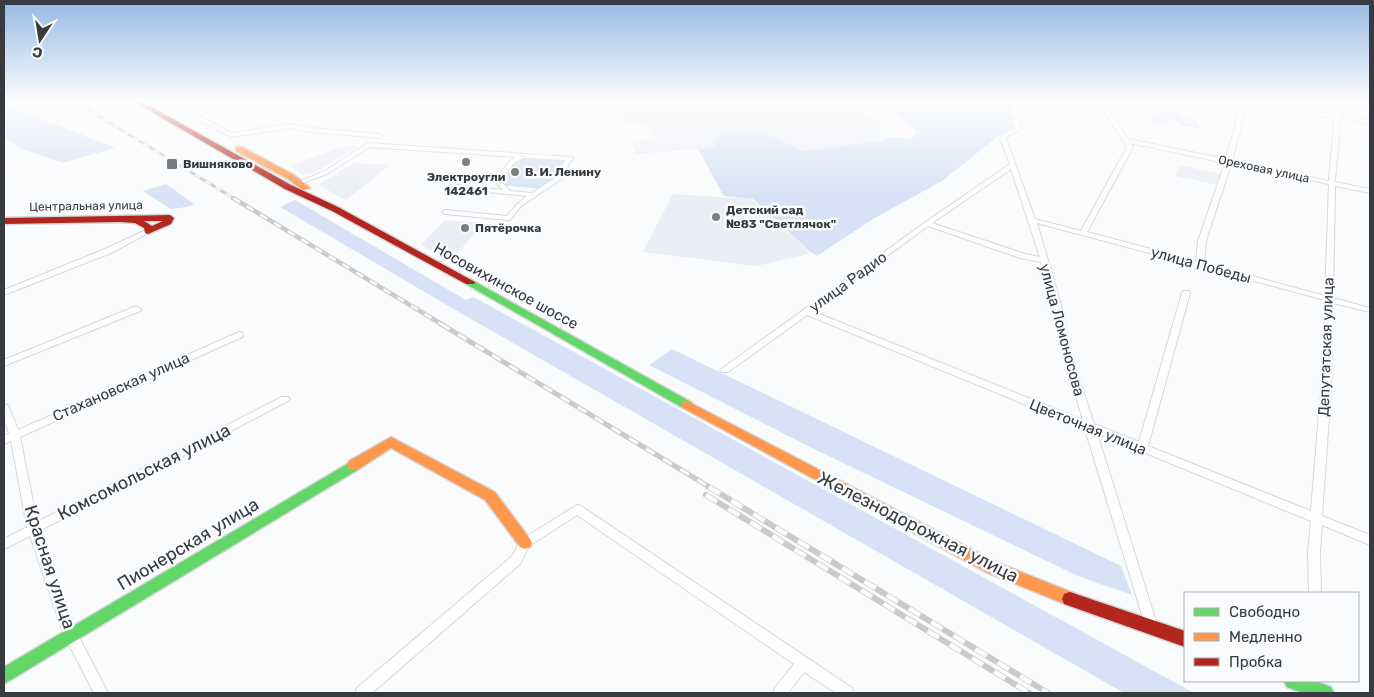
<svg xmlns="http://www.w3.org/2000/svg" width="1374" height="697" viewBox="0 0 1374 697" font-family="Rubik,sans-serif">
<style>
.built{fill:#ebeef4}
.green{fill:#d7e2f6}
.lines{fill:none;stroke-linecap:round;stroke-linejoin:round}
.street-casing{stroke:#d5d8da;stroke-width:2}
.fast-casing{stroke:#d5d8da;stroke-width:3}
.slow-casing{stroke:#d5d8da;stroke-width:3}
.jam-casing{stroke:#d5d8da;stroke-width:3}
.street{fill:#fefeff;fill-rule:evenodd}
.fast{fill:#63d668;fill-rule:evenodd}
.slow{fill:#ff974d;fill-rule:evenodd}
.jam{fill:#b3261e;fill-rule:evenodd}
.rail-far3-casing{stroke:#cacacb;stroke-width:3}
.rail-far2-casing{stroke:#cacacb;stroke-width:4.5}
.rail-far1-casing{stroke:#cacacb;stroke-width:5}
.rail-casing{stroke:#cacacb;stroke-width:6}
.rail-far3{stroke:#f9fbfd;stroke-width:2;stroke-dasharray:6;stroke-linecap:butt}
.rail-far2{stroke:#f9fbfd;stroke-width:2.5;stroke-dasharray:8;stroke-linecap:butt}
.rail-far1{stroke:#f9fbfd;stroke-width:3;stroke-dasharray:10;stroke-linecap:butt}
.rail{stroke:#f9fbfd;stroke-width:4.5;stroke-dasharray:13;stroke-linecap:butt}
.poi-dot{fill:#7b7e80;stroke:#f9fbfd;stroke-width:2}
.labels{text-anchor:middle;stroke-width:5;stroke-linejoin:round;paint-order:stroke}
.far-poi-label{font-size:12px;font-weight:bold;fill:#373a3e;stroke:#f9fbfd;text-anchor:start}
.far-street-label{font-size:12px;fill:#373a3e;stroke:#f9fbfd}
.street-label{font-size:15px;fill:#373a3e;stroke:#f9fbfd}
.near-street-label{font-size:18px;fill:#373a3e;stroke:#f9fbfd}
</style>
<rect width="100%" height="100%" fill="#fafbfc"/>
<g class="built">
<polygon points="617,100 755,100 791,105 848,108 880,121 881,141 800,151 761,131 721,130 713,148 636,154 632,144 649,139 654,130 653,126 618,122 623,115 613,113 623,103 616,102"/>
<polygon points="347,145 359,146 316,172 304,175 290,166"/>
<polygon points="354,163 390,165 346,200 318,185"/>
<polygon points="1183,166 1221,174 1218,185 1175,176 1178,167"/>
<polygon points="673,194 751,199 805,248 809,254 756,266 643,252"/>
<polygon points="445,220 483,223 450,262 421,245"/>
</g>
<g class="green">
<path d="M858,100H1025L1027,112L1017,111L1019,123L996,138L942,181L873,219L817,256L808,250L753,199L724,196L698,149L713,148L721,130L761,131L801,151L881,141L888,137L910,139L917,133C911,125 902,116 892,112C880,108 869,108 858,100Z"/>
<path d="M1077,100L1187,103L1188,100H1213C1201,115 1197,112 1180,110L1178,112L1180,115L1196,120L1201,129L1183,126L1170,117L1167,122L1157,125L1149,119L1160,113L1154,108L1108,109Z"/>
<polygon points="4,101 12,107 115,148 62,163 18,147 4,137"/>
<path d="M525,157L564,159C565,172 550,181 541,189L501,185L499,179L515,161Z"/>
<polygon points="166,184 194,204 187,207 171,209 143,191"/>
<polygon points="295,200 466,300 473,297 481,301 1194,693 1124,693 464,315 280,207"/>
<polygon points="672,349 1121,566 1132,595 1078,576 814,449 649,365"/>
</g>
<g class="lines">
<defs>
<g id="street">
<polygon points="161,100 168,100 232,133 289,124 312,128 380,134 383,136 380,138 312,132 289,128 231,137"/>
<polygon points="285,100 292,100 308,106 374,105 412,113 409,115 374,109 307,110"/>
<path d="M1020,100H1025L1016,110L1022,129L1009,135L1006,138L1035,219L1081,231L1127,147L1104,111L1105,110H1109L1128,139L1226,159L1242,100H1250L1334,114V100H1340V115L1370,120V124L1340,118C1340,140 1336,161 1335,182L1370,189V193L1335,186L1333,298L1370,308V312L1333,303L1331,389L1322,516L1370,535V545L1322,525L1320,552L1321,593H1309L1308,552L1311,521L1143,452H1138L1137,450L1097,433L1158,628L1157,632L1152,634L1147,632L1146,628L1085,429L807,315L728,372H722L720,370L930,219L1010,164L1000,138L1005,133L1016,128L1010,110ZM1247,103L1334,118C1334,139 1330,159 1329,181L1232,161ZM1130,143L1225,163L1198,241L1196,261L1087,232L1133,147ZM1231,164L1329,184L1325,296L1204,263L1206,241ZM1011,169L1040,257L1025,254L932,223ZM1037,223L1325,300L1321,389L1311,511L1148,446L1190,293L1189,291H1183L1182,293L1139,442L1094,424L1072,356L1060,301ZM928,226L1020,258L1041,262L1052,301L1064,356L1083,420L812,311Z"/>
<path d="M368,143L571,157L574,159L570,161L563,178L521,206L511,219L509,220L445,214L442,212L445,210L507,216L517,204L527,196L457,189L454,187L457,185L503,190L494,180L511,160L516,157L369,147L329,173L301,184L296,183L325,171ZM524,158L565,160L558,176L532,193L510,191L500,180L515,162Z"/>
<polygon points="148,229 150,230 150,232 111,253 4,295 4,290 105,249"/>
<polygon points="134,307 137,307 141,309 140,311 4,366 4,360"/>
<polygon points="239,332 242,333 243,335 242,337 20,437 37,522 282,397 288,397 290,399 288,401 39,531 77,633 108,693 94,693 64,635 30,536 4,549 4,539 27,527 11,441 4,444 4,436 9,433 4,419 4,404 7,405 9,407 18,430"/>
<polygon points="577,505 581,506 852,688 854,693 836,693 804,672 788,693 773,693 775,688 794,664 577,515 529,546 520,564 372,693 355,693 357,688 512,556 521,540"/>
</g>
<g id="fast">
<polygon points="470,279 691,402 693,405 691,408 683,408 466,284 465,282"/>
<polygon points="354,460 359,461 361,465 359,469 4,684 4,667"/>
<polygon points="1284,681 1315,681 1331,687 1334,693 1303,693 1287,687"/>
</g>
<g id="slow">
<polygon points="236,147 242,147 294,175 310,188 303,190 288,179 236,151"/>
<polygon points="687,401 996,562 1076,594 1078,599 1076,604 1070,606 986,572 683,408 681,405 683,402"/>
<polygon points="391,437 495,492 530,539 532,543 530,547 525,549 520,547 485,500 391,448 359,469 354,470 349,469 347,465 349,461"/>
</g>
<g id="jam">
<polygon points="131,100 139,100 291,185 338,207 475,282 474,284 466,284 332,211 285,189"/>
<path d="M170,215L174,218L171,224L148,234L145,233L144,228L135,223L120,222L4,224V218ZM144,221H163L152,226Z"/>
<polygon points="1070,592 1185,631 1185,647 1064,604 1062,599 1064,594"/>
</g>
</defs>
<use href="#street" class="street-casing"/>
<use href="#fast" class="fast-casing"/>
<use href="#slow" class="slow-casing"/>
<use href="#jam" class="jam-casing"/>
<use href="#street" class="street"/>
<use href="#fast" class="fast"/>
<use href="#slow" class="slow"/>
<use href="#jam" class="jam"/>
<defs>
<polyline id="rail-far3" points="72,100 235,199"/>
<polyline id="rail-far2" points="233,198 443,325"/>
<polyline id="rail-far1" points="441,324 711,488"/>
<g id="rail">
<polyline points="709,487 1048,693"/>
<polyline points="706,495 1029,693"/>
</g>
</defs>
<use href="#rail-far3" class="rail-far3-casing"/>
<use href="#rail-far2" class="rail-far2-casing"/>
<use href="#rail-far1" class="rail-far1-casing"/>
<use href="#rail" class="rail-casing"/>
<use href="#rail-far3" class="rail-far3"/>
<use href="#rail-far2" class="rail-far2"/>
<use href="#rail-far1" class="rail-far1"/>
<use href="#rail" class="rail"/>
</g>
<linearGradient id="sky" x2="0" y2="1"><stop stop-color="#93b9e2"/><stop offset="0.51" stop-color="#fdfdfe"/><stop offset="1" stop-color="#fdfdfe" stop-opacity="0"/></linearGradient>
<rect width="1374" height="198" fill="url(#sky)"/>
<g class="poi-dot">
<circle cx="466" cy="162" r="5"/>
<rect x="166" y="158" width="12" height="12" rx="2.5"/>
<circle cx="515" cy="172" r="5"/>
<circle cx="716" cy="217" r="5"/>
<circle cx="465" cy="228" r="5"/>
</g>
<g class="labels">
<g class="far-poi-label">
<text x="183" y="168">Вишняково</text>
<text x="525" y="176">В. И. Ленину</text>
<text x="466" y="181" text-anchor="middle">Электроугли<tspan x="466" dy="14">142461</tspan></text>
<text x="726" y="214">Детский сад<tspan x="726" dy="14">№83 "Светлячок"</tspan></text>
<text x="475" y="232">Пятёрочка</text>
</g>
<g class="far-street-label">
<text transform="translate(1264 169) rotate(12)" y="4">Ореховая улица</text>
<text transform="translate(86 206) rotate(-1)" y="4">Центральная улица</text>
</g>
<g class="street-label">
<text transform="translate(1201 265) rotate(15)" y="5">улица Победы</text>
<text transform="translate(848 282) rotate(-36)" y="5">улица Радио</text>
<text transform="translate(506 286) rotate(29)" y="5">Носовихинское шоссе</text>
<text transform="translate(1062 330) rotate(75)" y="5">улица Ломоносова</text>
<text transform="translate(1326 347) rotate(-88)" y="5">Депутатская улица</text>
<text transform="translate(121 387) rotate(-24)" y="5">Стахановская улица</text>
<text transform="translate(1088 427) rotate(22)" y="5">Цветочная улица</text>
</g>
<g class="near-street-label">
<text transform="translate(144 472) rotate(-27)" y="6">Комсомольская улица</text>
<text transform="translate(918 527) rotate(27)" y="6">Железнодорожная улица</text>
<text transform="translate(188 544) rotate(-31)" y="6">Пионерская улица</text>
<text transform="translate(50 567) rotate(72)" y="6">Красная улица</text>
</g>
</g>
<rect width="1374" height="697" fill="none" stroke="#373a3e" stroke-width="10"/>
<rect x="1184" y="592" width="175" height="90" fill="#f9fbfd" stroke="#abaeb1"/>
<rect x="1194" y="608" width="25" height="8" fill="#63d668" stroke="#abaeb1"/>
<text x="1229" y="617" font-size="15" fill="#373a3e">Свободно</text>
<rect x="1194" y="633" width="25" height="8" fill="#ff974d" stroke="#abaeb1"/>
<text x="1229" y="642" font-size="15" fill="#373a3e">Медленно</text>
<rect x="1194" y="658" width="25" height="8" fill="#b3261e" stroke="#abaeb1"/>
<text x="1229" y="667" font-size="15" fill="#373a3e">Пробка</text>
<g transform="translate(40 40) rotate(192)" stroke="#f9fbfd" stroke-width="4" paint-order="stroke">
<path d="M0-4L9 19L0 12L-9 19Z" fill="#373a3e"/>
<text y="-8" font-size="14" font-weight="bold" text-anchor="middle" fill="#373a3e">С</text>
</g>
</svg>
